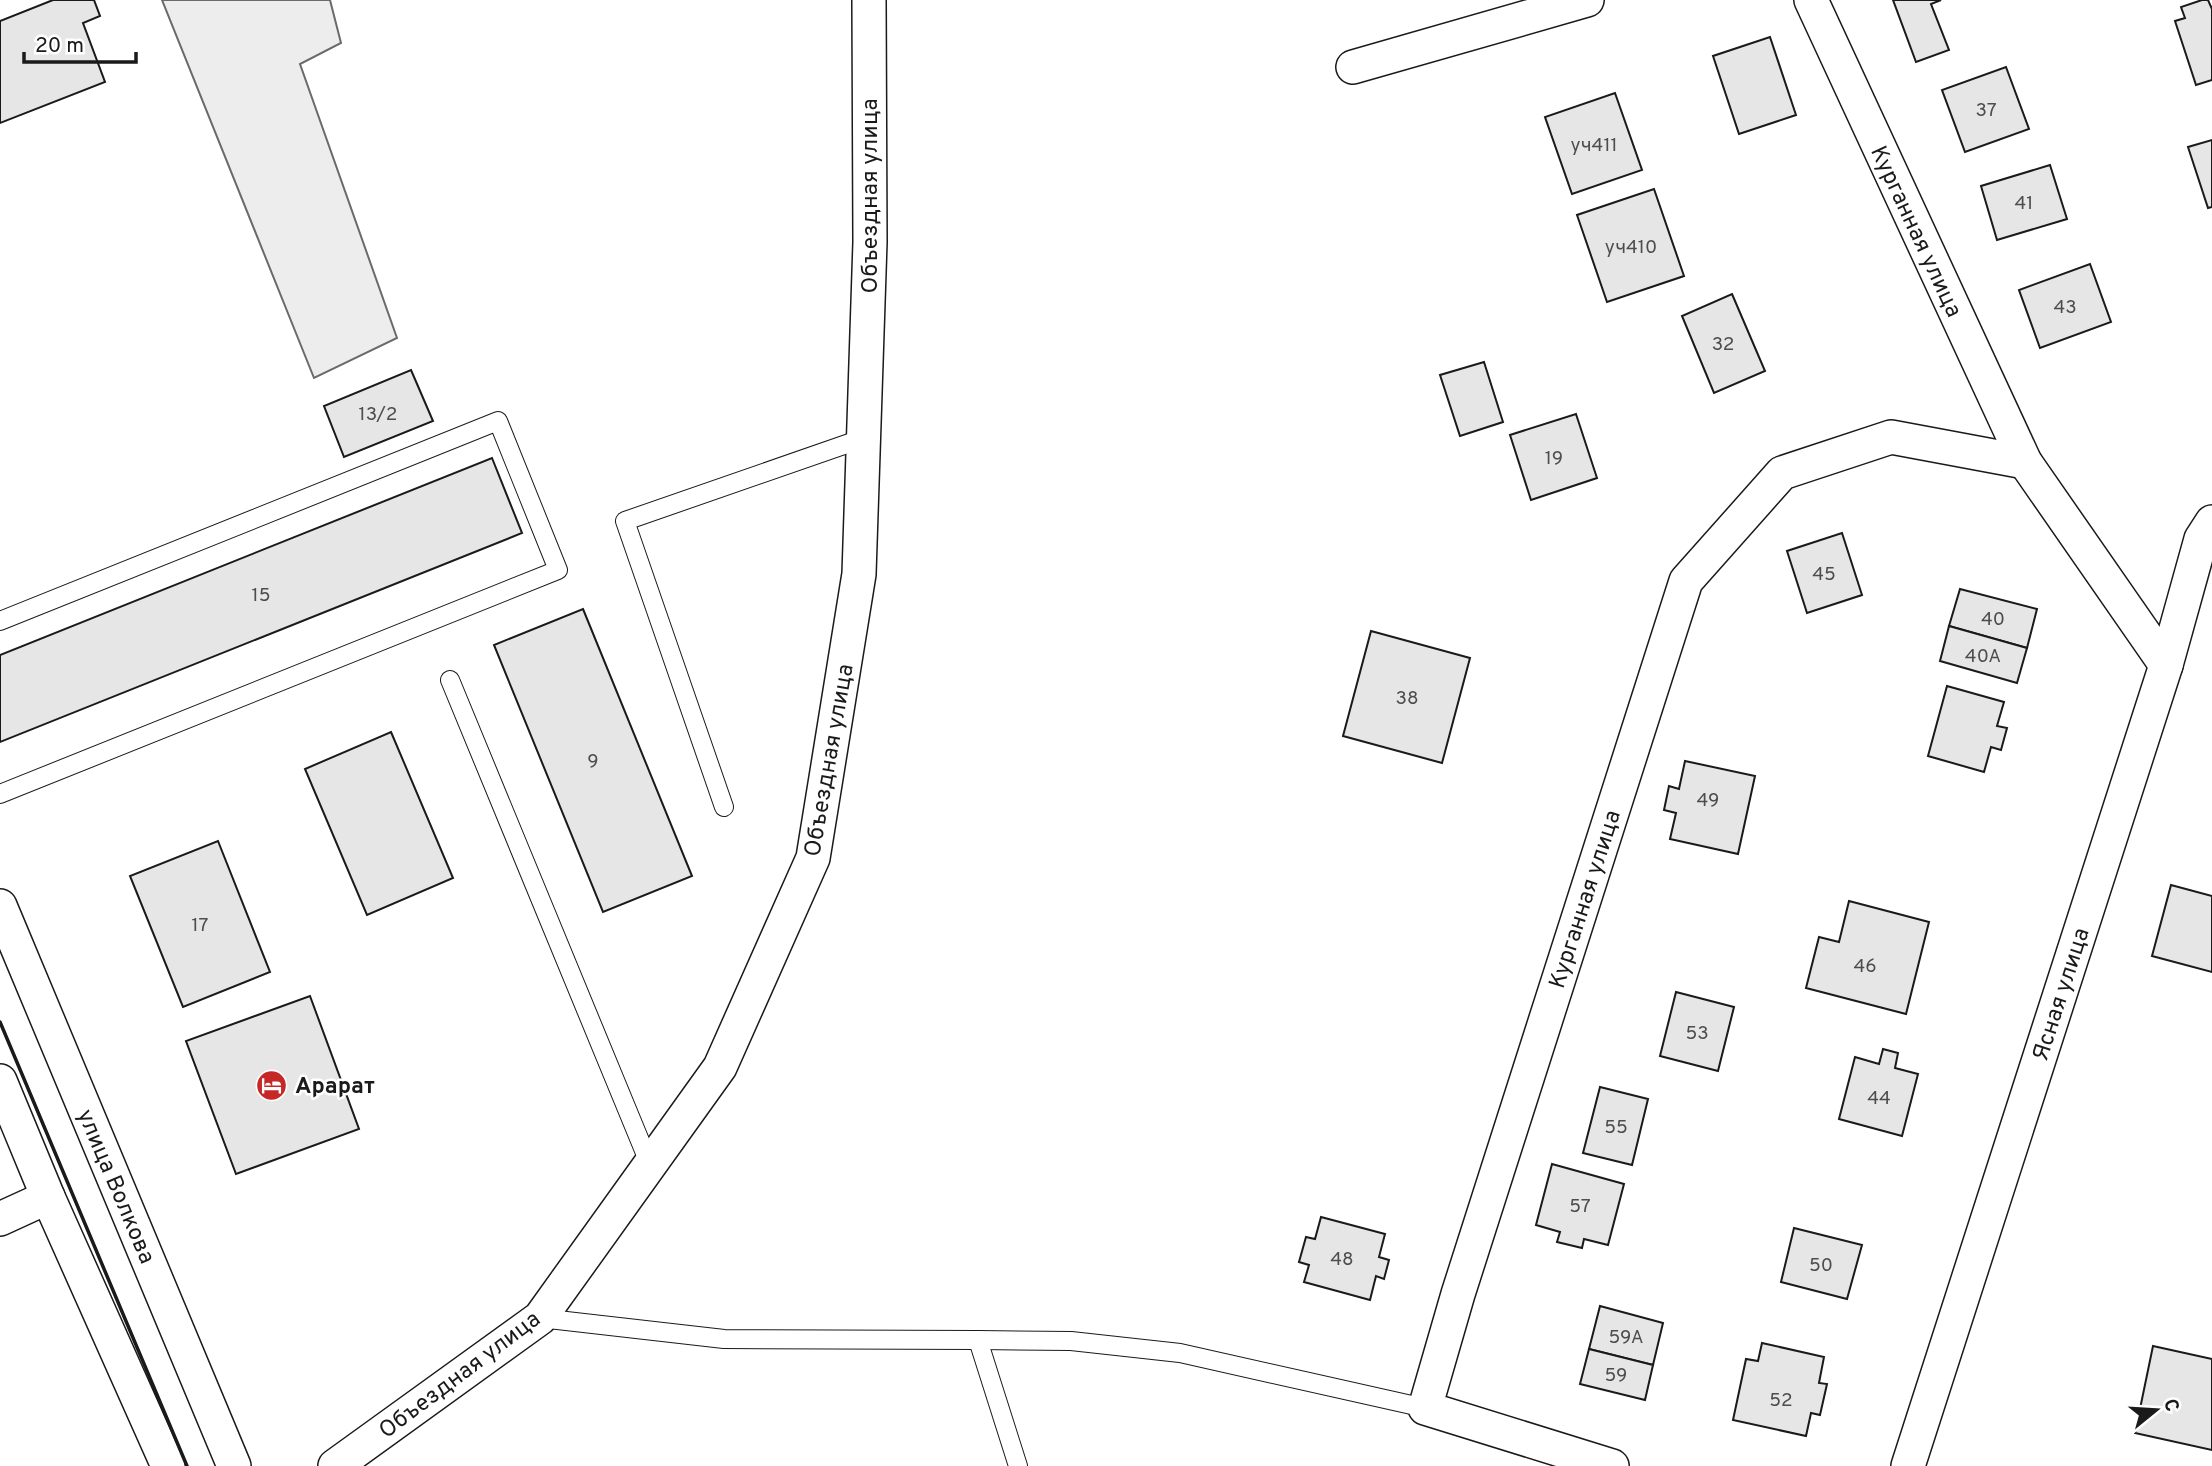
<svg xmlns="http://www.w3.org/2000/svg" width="2212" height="1466" viewBox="0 0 2212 1466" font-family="Overpass,sans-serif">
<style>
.parking{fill:#ededed;stroke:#6a6a6a;stroke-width:2}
.building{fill:#e6e6e6;stroke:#1a1a1a;stroke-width:2}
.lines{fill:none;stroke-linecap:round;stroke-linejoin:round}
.service-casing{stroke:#1a1a1a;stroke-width:20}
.minor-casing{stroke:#1a1a1a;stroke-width:36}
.service{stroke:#fff;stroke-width:18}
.minor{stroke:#fff;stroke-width:33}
.wall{stroke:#1a1a1a;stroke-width:3.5}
.labels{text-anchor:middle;stroke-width:5;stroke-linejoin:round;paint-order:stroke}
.number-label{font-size:19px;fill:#4d4d4d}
.street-label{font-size:23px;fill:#1a1a1a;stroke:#fff}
.poi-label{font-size:23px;font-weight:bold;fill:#1a1a1a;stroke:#fff;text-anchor:start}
</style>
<rect width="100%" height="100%" fill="#fff"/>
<polygon class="parking" points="162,0 330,0 341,43 300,64 397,338 314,378"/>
<g class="building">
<polygon points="53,0 94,0 100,16 83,23 105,82 0,123 0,21"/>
<polygon points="1893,0 1941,0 1931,4 1949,50 1916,62"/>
<polygon points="2202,0 2208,0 2212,9 2212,80 2196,85 2175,21 2185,18 2181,7"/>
<polygon points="1770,37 1796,115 1739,134 1713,56"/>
<polygon points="2006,67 2029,129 1965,152 1942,90"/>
<polygon points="1615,93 1642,170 1572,194 1545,117"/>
<polygon points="2212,140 2212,207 2208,208 2188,147"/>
<polygon points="2050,165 2067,219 1997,240 1981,186"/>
<polygon points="1654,189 1684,276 1607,302 1577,215"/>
<polygon points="2090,264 2111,322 2040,348 2019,290"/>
<polygon points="1732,294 1765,371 1714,393 1682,316"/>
<polygon points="1484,362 1503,422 1460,436 1440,375"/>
<polygon points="411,370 433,421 344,457 324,406"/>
<polygon points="1576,414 1597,478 1531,500 1510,435"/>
<polygon points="492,458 522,533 0,742 0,655"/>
<polygon points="1842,533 1862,595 1807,613 1787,551"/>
<polygon points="1960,589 2037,609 2027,648 1949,626"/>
<polygon points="583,609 692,876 603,912 494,645"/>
<polygon points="1949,626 2027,648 2017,683 1940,661"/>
<polygon points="1371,631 1470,658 1442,763 1343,736"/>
<polygon points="1947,686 2004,702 1997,726 2007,728 2001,750 1991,747 1984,772 1928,756"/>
<polygon points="391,732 453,878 367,915 305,769"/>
<polygon points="1685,761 1755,776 1738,854 1670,839 1676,813 1664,810 1669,786 1679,789"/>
<polygon points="218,841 270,972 183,1007 130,876"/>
<polygon points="2171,885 2212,896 2212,972 2152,956"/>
<polygon points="1849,901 1929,922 1906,1014 1806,988 1819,937 1839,942"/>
<polygon points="1676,992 1734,1007 1718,1071 1660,1056"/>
<polygon points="310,996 359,1129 236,1174 186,1041"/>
<polygon points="1883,1049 1898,1053 1895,1068 1918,1074 1902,1136 1839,1119 1855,1057 1879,1064"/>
<polygon points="1600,1087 1648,1099 1632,1165 1583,1153"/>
<polygon points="1552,1164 1624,1184 1608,1245 1584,1239 1582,1248 1557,1242 1560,1232 1536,1225"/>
<polygon points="1321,1217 1385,1234 1379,1257 1389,1260 1384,1279 1376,1276 1370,1300 1304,1282 1309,1265 1299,1262 1306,1237 1315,1239"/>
<polygon points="1794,1228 1862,1245 1847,1299 1781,1282"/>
<polygon points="1600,1306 1663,1323 1653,1365 1589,1349"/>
<polygon points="1762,1343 1824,1357 1819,1383 1827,1384 1820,1415 1811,1413 1806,1436 1733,1420 1746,1359 1758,1361"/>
<polygon points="2153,1346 2212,1359 2212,1450 2135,1433"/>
<polygon points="1589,1349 1653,1365 1645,1400 1580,1384"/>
</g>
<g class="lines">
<defs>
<g id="service">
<polyline points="0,621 498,421 558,570 0,794"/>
<polyline points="450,680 650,1165"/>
<polyline points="724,807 625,521 864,438"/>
<polyline points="540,1318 724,1339 978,1340 1018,1466"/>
<polyline points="978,1340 1071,1341 1180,1353 1425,1408"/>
</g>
<g id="minor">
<polyline points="1811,0 2025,462 2166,665"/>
<polyline points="1353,67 1587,0"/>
<polyline points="0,906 234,1466"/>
<polyline points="0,1081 48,1197 168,1466"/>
<polyline points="0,1219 48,1197"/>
<polyline points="335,1466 540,1318 720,1067 813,858 859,574 870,242 869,0"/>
<polyline points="1612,1466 1425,1408 1458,1294 1686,581 1782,473 1891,437 2025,462"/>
<polyline points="1908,1466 2166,665 2201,539 2212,522"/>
</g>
</defs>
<use href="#service" class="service-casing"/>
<use href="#minor" class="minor-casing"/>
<use href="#service" class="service"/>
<use href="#minor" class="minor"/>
<polyline class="wall" points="0,1022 187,1466"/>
</g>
<defs>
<symbol id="hotel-disc" viewBox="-11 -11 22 22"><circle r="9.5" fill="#c62828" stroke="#fff"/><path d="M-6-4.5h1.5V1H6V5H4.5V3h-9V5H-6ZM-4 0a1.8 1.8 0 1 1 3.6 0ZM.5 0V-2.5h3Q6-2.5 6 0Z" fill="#fff"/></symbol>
</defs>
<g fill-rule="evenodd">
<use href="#hotel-disc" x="254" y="1068" width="35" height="35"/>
</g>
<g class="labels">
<g class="number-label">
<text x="1986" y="116">37</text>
<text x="1594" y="151">уч411</text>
<text x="2024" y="209">41</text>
<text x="1631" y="253">уч410</text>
<text x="2065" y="313">43</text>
<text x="1723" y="350">32</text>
<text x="378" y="420">13/2</text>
<text x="1554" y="464">19</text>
<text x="1824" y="580">45</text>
<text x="261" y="601">15</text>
<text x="1993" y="625">40</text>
<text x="1983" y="662">40А</text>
<text x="1407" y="704">38</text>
<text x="593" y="767">9</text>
<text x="1708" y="806">49</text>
<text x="200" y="931">17</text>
<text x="1865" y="972">46</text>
<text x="1697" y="1039">53</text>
<text x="1879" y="1104">44</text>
<text x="1616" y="1133">55</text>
<text x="1580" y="1212">57</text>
<text x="1342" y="1265">48</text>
<text x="1821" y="1271">50</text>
<text x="1626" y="1343">59А</text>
<text x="1616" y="1381">59</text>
<text x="1781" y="1406">52</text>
</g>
<g class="street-label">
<text transform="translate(869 196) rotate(-90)" y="8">Объездная улица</text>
<text transform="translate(1917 231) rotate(65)" y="8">Курганная улица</text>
<text transform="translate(828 760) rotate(-80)" y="8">Объездная улица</text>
<text transform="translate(1584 899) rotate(-72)" y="8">Курганная улица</text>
<text transform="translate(2060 994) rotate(-72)" y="8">Ясная улица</text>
<text transform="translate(117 1186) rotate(67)" y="8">улица Волкова</text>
<text transform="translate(459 1374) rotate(-37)" y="8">Объездная улица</text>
</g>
<g class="poi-label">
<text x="295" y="1093">Арарат</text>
</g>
</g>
<g transform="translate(2156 1410) rotate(72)" stroke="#ffffff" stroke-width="5" paint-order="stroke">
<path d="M0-5L12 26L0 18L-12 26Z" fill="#1a1a1a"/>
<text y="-10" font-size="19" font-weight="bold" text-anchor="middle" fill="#1a1a1a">С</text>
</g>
<path d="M24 52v10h112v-10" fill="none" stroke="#1a1a1a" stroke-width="3.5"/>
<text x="35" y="52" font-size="21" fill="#1a1a1a" stroke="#ffffff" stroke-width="5" paint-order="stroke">20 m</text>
</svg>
